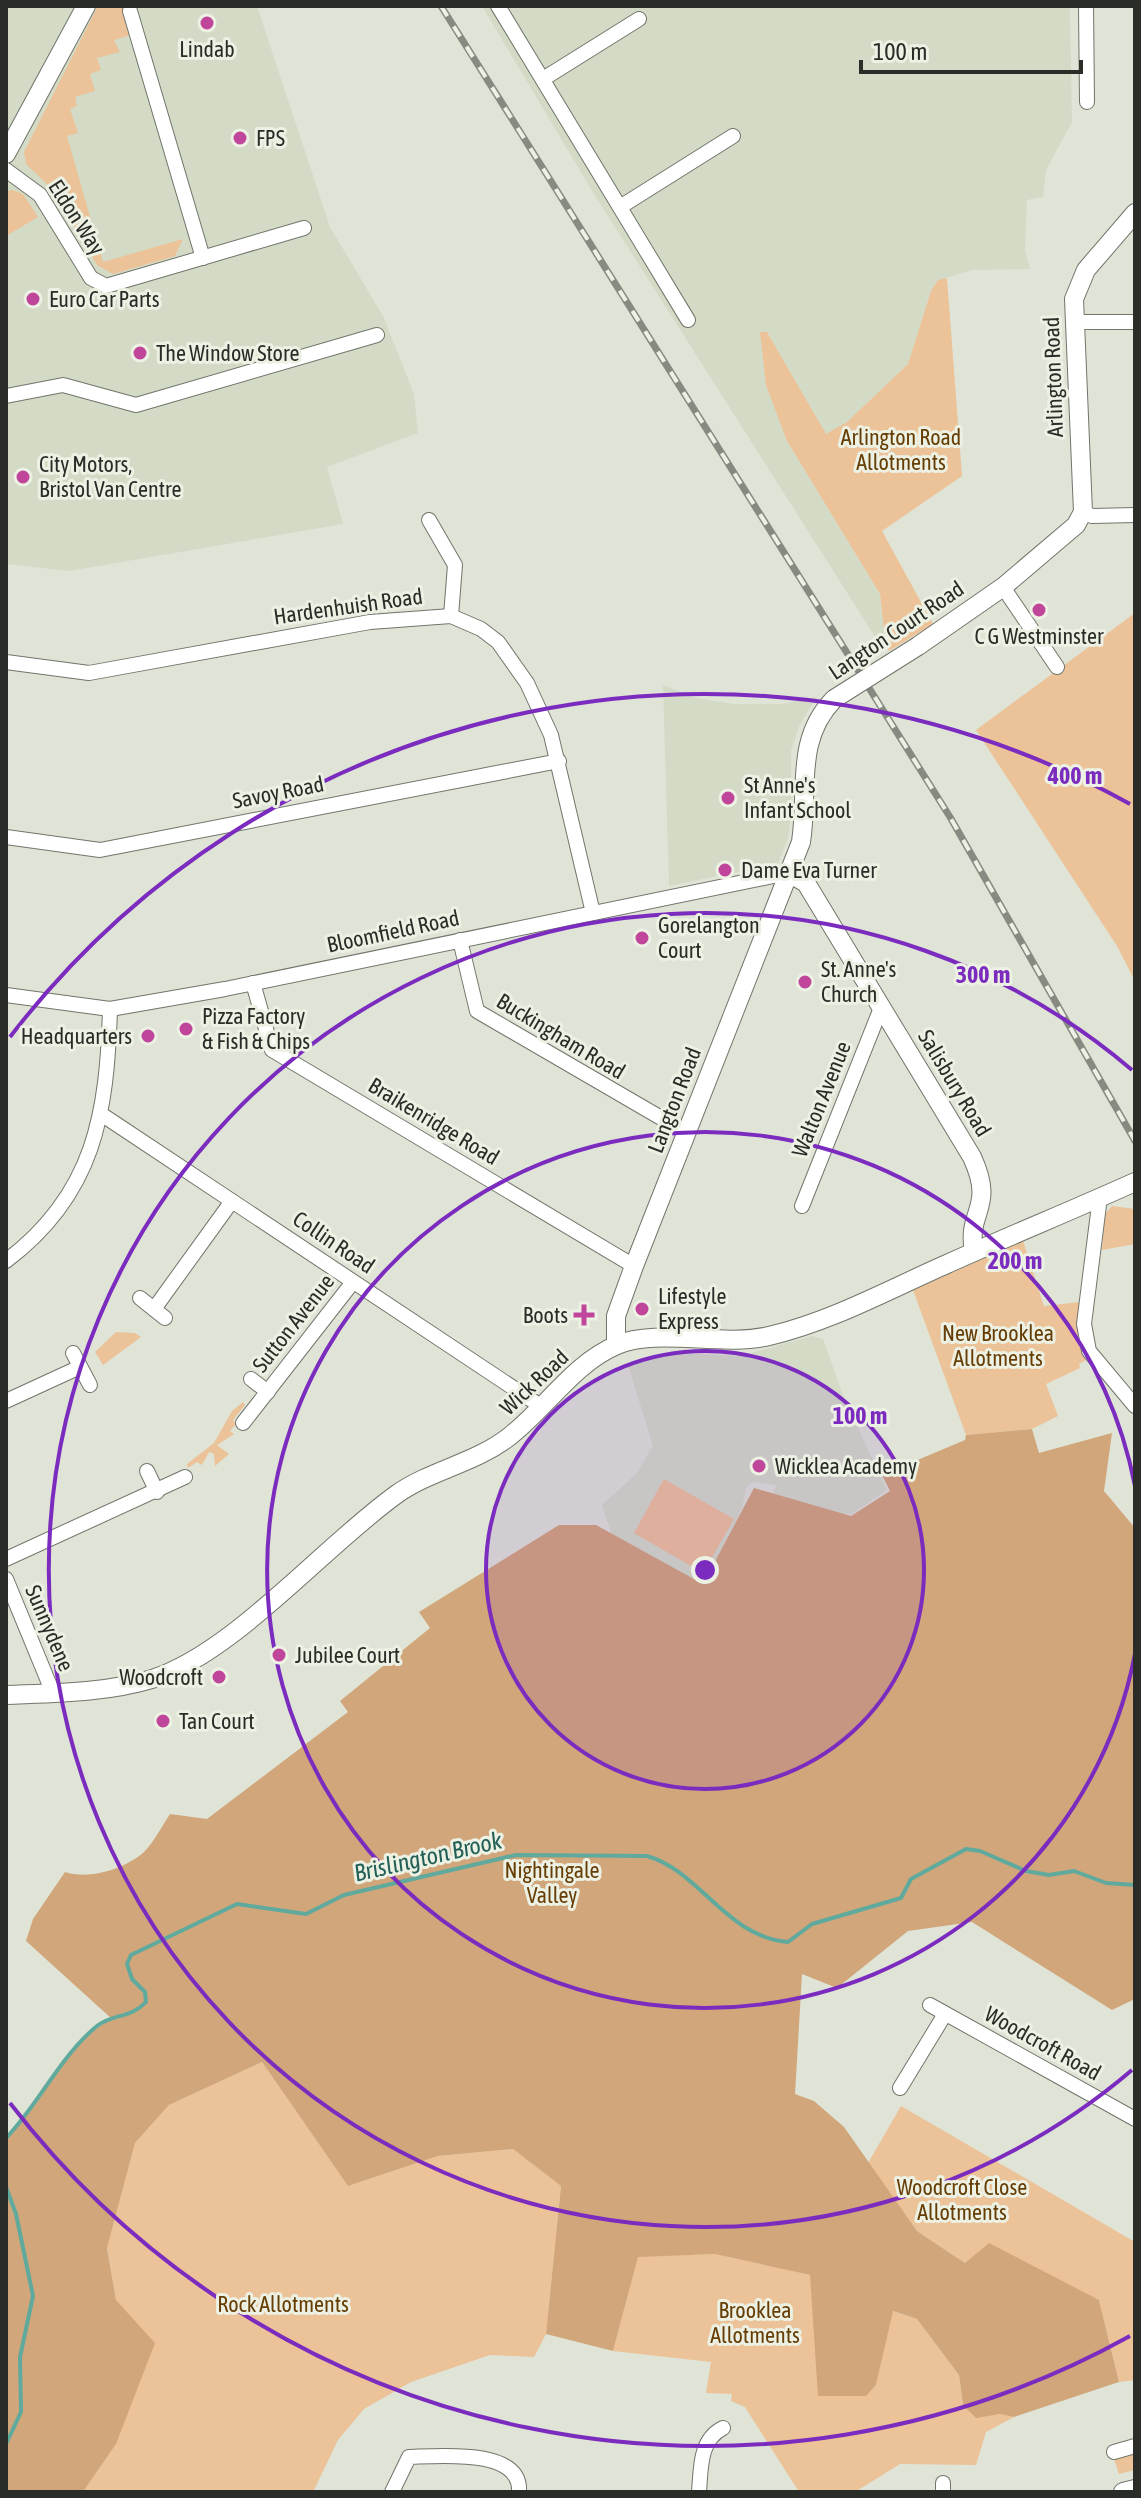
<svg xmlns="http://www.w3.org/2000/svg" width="1141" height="2498" viewBox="0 0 1141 2498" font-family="'Asap Condensed',sans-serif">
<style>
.built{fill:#d3dbc7}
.green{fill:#ecc298}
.forest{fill:#d1a67a}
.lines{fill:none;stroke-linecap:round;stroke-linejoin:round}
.stream{stroke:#5faa9d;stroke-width:4}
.minor-casing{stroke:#71756a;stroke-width:16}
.tertiary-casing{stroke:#71756a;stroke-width:20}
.minor{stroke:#fff;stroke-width:14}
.tertiary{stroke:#fff;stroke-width:18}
.rail-casing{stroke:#878a81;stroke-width:7}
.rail{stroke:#ecf1e4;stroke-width:4;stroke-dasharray:12;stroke-linecap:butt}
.tertiary-bridge-casing{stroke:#71756a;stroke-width:20;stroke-linecap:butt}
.tertiary-bridge{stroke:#fff;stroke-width:18}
.ring{fill:none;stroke:#7b2cbf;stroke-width:4}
.poi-dot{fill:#bf469a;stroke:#ecf1e4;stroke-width:3}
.labels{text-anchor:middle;stroke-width:6;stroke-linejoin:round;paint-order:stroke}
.poi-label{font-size:22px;fill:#2a2c27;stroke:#ecf1e4;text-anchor:start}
.street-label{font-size:22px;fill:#2a2c27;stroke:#ecf1e4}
.park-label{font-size:22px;fill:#663d04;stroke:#ecf1e4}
.water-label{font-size:24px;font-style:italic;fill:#225f56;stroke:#ecf1e4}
.centre{fill:#7b2cbf;stroke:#ecf1e4;stroke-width:4}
.ring-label{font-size:24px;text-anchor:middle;font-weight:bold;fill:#7b2cbf;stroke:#ecf1e4;stroke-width:6;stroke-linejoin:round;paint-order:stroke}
</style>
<rect width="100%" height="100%" fill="#dfe4d7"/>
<g class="built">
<polygon points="6,6 257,6 330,227 383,316 414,394 418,433 327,467 343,524 69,571 6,564"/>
<polygon points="482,6 1070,6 1072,122 1046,170 1043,197 1027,200 1025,251 1030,269 973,270 938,280 931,291 908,364 847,422 826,435 767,332 761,332 787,441 880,594 885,640 879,643 594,194"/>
<polygon points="663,685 696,698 733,704 783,704 817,697 799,726 791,751 791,814 788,838 778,864 669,886"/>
<polygon points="812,1336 823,1339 844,1398 887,1490 852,1514 768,1515 776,1485 752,1482 746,1488 742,1509 693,1607 614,1541 602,1505 636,1474 653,1446 628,1365 670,1353 741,1356"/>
</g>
<g class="green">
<polygon points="98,6 123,6 131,35 114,40 120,52 97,58 101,70 90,74 95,91 75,97 77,106 70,109 78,133 67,136 103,262 183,239 175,256 113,274 97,265 51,188 26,164 24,152"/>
<polygon points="13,190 23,194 38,217 6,236 6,191"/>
<polygon points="947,278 962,476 882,531 933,624 889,651 885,640 880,594 787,441 766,385 760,332 767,332 826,434 847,422 908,364 931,291 938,280"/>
<polygon points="1135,613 1135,981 1117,946 976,730"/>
<polygon points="1112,1206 1135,1209 1135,1244 1102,1250 1105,1214"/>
<polygon points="1023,1241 1044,1306 1080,1302 1078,1340 1086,1360 1079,1364 1080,1368 1046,1384 1058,1416 1032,1429 966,1435 913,1290"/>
<polygon points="116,1332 135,1333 141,1337 103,1365 95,1352"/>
<polygon points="243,1402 245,1405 233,1420 236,1424 230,1431 234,1434 217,1445 229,1454 215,1466 214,1454 209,1452 202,1465 197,1462 188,1468 187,1464 214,1443 232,1411"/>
<polygon points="664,1479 734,1519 703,1573 634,1533"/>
<polygon points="262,2062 348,2186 438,2156 513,2149 561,2186 546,2334 534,2357 490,2355 411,2382 364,2409 338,2440 313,2492 83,2492 116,2444 116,2300 107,2247 135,2143 169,2105"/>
<polygon points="901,2106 1135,2242 1135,2380 1119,2382 1099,2300 965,2263 917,2231 868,2163"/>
<polygon points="716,2254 810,2275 865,2396 876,2385 892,2311 917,2319 959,2375 963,2405 1014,2417 986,2432 976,2465 900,2464 855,2492 799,2492 745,2407 731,2401 732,2394 706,2393 711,2362 613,2351 638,2256"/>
<polygon points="1135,2452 1135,2470 1119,2474 1114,2459"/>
</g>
<path class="forest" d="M1032,1429L1039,1453L1112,1433L1104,1491L1135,1528V1999L1112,2010L972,1922L908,1931L837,1988L802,1974L795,2094L814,2101L844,2127L917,2231L965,2263L989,2243L1099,2300L1119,2382L1014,2417L1000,2414L976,2418L963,2405L959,2375L917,2319L893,2311L876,2385L866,2396H818L810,2275L715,2254L638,2257L613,2351L546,2334L561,2186L513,2149L438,2156L348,2186L262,2062L169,2105L135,2143L107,2248L116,2300L155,2343L116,2444L83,2492H6V2138C42,2102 66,2042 112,2019L26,1941L33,1919L65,1872C89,1880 125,1869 144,1852C154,1842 162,1826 170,1814L207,1819L348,1712L340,1701L430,1628L419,1612L559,1525H596L703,1584L754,1488L851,1516L890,1491L882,1475L965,1440L966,1435Z"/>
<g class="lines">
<g class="stream">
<path d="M6,2138C39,2104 60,2056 97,2026C114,2013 130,2019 146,2002L145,1992L132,1979L127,1964L131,1955L237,1904L306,1914L344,1895L516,1855L647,1856C700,1871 726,1937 788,1942L812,1924L901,1898L911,1879L966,1849L980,1851L1026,1871L1049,1875L1074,1871L1106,1883L1135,1885"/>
<polyline points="6,2187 16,2214 33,2296 20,2357 21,2412 6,2444"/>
</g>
<defs>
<g id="minor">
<polyline points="498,6 688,320"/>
<polyline points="1086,6 1087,102"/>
<polyline points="130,11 203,258"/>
<polyline points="543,79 639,19"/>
<polyline points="6,170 40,195 91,278 106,286 304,228"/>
<polyline points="620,207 733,136"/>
<polyline points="1073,322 1135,322"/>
<polyline points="6,396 63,385 136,405 377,335"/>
<polyline points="1083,512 1092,516 1135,515"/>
<polyline points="429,520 455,565 451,616"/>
<polyline points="1003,587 1057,667"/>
<polyline points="6,662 89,673 370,622 451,616 481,629 498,642 527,683 551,735 593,913"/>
<polyline points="6,837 100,850 559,761"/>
<polyline points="460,940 477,1011 687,1133"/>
<polyline points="253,983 272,1050 634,1266"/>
<polyline points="6,995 110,1009 225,989 788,873"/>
<polyline points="101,1114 542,1407"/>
<polyline points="1100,1197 1084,1324 1089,1351 1135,1406"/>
<polyline points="802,1206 881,1008"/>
<path d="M6,1261C95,1194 107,1113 110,1009"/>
<polyline points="140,1298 165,1318"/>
<polyline points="154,1309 232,1201"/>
<polyline points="73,1353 90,1385"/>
<polyline points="251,1379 268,1392"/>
<polyline points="6,1401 80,1367"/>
<polyline points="243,1423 353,1282"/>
<polyline points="147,1471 157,1492"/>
<polyline points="6,1559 185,1477"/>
<polyline points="6,1579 53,1693"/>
<polyline points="930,2005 1135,2119"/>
<polyline points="900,2088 945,2014"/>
<polyline points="1114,2452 1135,2446"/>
<polyline points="943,2483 943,2492"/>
<path d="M392,2492L409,2457C440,2456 522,2448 519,2492"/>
<path d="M699,2492C701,2469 699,2440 723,2428"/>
</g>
<g id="tertiary">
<polyline points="6,154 86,6"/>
<polyline points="918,646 1003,587 1076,525 1083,512 1074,299 1086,270 1135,213"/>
<path d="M788,873L806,883L972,1157C996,1209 966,1210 974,1252"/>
<path d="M616,1345V1316L634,1266L801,842C809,791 794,740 834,699"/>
<path d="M6,1695C54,1693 106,1693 152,1679C234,1653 324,1546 397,1494C431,1470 476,1463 510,1436C546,1408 574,1363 617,1345C657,1328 722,1347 769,1336C830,1322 890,1289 947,1264C1009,1236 1073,1210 1135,1182"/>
<polyline points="1123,2492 1135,2489"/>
</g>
</defs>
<use href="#minor" class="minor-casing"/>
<use href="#tertiary" class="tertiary-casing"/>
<use href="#minor" class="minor"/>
<use href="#tertiary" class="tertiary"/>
<defs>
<polyline id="rail" points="441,6 950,817 1135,1141"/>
</defs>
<use href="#rail" class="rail-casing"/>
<use href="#rail" class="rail"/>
<defs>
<polyline id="tertiary-bridge" points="834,699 918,646"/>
</defs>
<use href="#tertiary-bridge" class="tertiary-bridge-casing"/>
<use href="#tertiary-bridge" class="tertiary-bridge"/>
</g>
<circle cx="705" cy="1570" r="219" fill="#7b2cbf" fill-opacity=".12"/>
<g class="ring">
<circle cx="705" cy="1570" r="219"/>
<path d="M1135 1654A438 438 0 1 1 1135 1486"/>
<path d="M1132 2070A657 657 0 1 1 1132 1070"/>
<path d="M1130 2336A876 876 0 0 1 10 2103M10 1037A876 876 0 0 1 1130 804"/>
</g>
<g class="poi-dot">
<circle cx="207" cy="23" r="8"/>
<circle cx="240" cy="138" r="8"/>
<circle cx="33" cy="299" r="8"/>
<circle cx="140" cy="353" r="8"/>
<circle cx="23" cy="477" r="8"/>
<circle cx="1039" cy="610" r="8"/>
<circle cx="728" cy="798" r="8"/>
<circle cx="725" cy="870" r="8"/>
<circle cx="642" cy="938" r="8"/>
<circle cx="805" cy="982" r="8"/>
<circle cx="186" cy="1029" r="8"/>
<circle cx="148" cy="1036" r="8"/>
<circle cx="642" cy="1309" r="8"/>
<path d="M580 1303h8v8h8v8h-8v8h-8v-8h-8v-8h8z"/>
<circle cx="759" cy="1466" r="8"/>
<circle cx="279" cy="1655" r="8"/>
<circle cx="219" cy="1677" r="8"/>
<circle cx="163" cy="1721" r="8"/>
</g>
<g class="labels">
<g class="poi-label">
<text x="207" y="57" text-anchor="middle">Lindab</text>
<text x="256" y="146">FPS</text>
<text x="49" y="307">Euro Car Parts</text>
<text x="156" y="361">The Window Store</text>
<text x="39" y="472">City Motors,<tspan x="39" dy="25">Bristol Van Centre</tspan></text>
<text x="1039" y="644" text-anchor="middle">C G Westminster</text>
<text x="744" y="793">St Anne's<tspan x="744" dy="25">Infant School</tspan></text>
<text x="741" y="878">Dame Eva Turner</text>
<text x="658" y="933">Gorelangton<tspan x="658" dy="25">Court</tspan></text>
<text x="821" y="977">St. Anne's<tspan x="821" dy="25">Church</tspan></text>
<text x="202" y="1024">Pizza Factory<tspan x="202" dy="25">&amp; Fish &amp; Chips</tspan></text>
<text x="132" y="1044" text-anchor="end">Headquarters</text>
<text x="658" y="1304">Lifestyle<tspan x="658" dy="25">Express</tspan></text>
<text x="568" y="1323" text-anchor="end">Boots</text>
<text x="775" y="1474">Wicklea Academy</text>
<text x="295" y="1663">Jubilee Court</text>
<text x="203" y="1685" text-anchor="end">Woodcroft</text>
<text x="179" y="1729">Tan Court</text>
</g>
<g class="street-label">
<text transform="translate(77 217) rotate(57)" y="8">Eldon Way</text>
<text transform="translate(1053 377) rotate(-92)" y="8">Arlington Road</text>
<text transform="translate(348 606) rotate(-8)" y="8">Hardenhuish Road</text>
<text transform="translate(896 630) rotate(-34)" y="8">Langton Court Road</text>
<text transform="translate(278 792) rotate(-11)" y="8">Savoy Road</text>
<text transform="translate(393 931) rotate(-12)" y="8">Bloomfield Road</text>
<text transform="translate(561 1036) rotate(31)" y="8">Buckingham Road</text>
<text transform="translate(955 1083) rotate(59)" y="8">Salisbury Road</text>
<text transform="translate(821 1099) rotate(-68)" y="8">Walton Avenue</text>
<text transform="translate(674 1100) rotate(-69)" y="8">Langton Road</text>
<text transform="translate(434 1121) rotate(31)" y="8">Braikenridge Road</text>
<text transform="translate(334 1242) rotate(34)" y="8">Collin Road</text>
<text transform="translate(293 1323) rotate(-52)" y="8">Sutton Avenue</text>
<text transform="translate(534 1382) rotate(-43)" y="8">Wick Road</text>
<text transform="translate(50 1628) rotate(67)" y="8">Sunnydene</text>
<text transform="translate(1043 2043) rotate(29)" y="8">Woodcroft Road</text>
</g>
<g class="park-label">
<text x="901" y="445">Arlington Road<tspan x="901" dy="25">Allotments</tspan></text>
<text x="998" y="1341">New Brooklea<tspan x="998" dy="25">Allotments</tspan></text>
<text x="552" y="1878">Nightingale<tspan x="552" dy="25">Valley</tspan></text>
<text x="962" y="2195">Woodcroft Close<tspan x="962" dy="25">Allotments</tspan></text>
<text x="283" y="2312">Rock Allotments</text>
<text x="755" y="2318">Brooklea<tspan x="755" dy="25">Allotments</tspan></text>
</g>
<g class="water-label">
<text transform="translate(428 1857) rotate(-13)" y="8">Brislington Brook</text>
</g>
</g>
<circle cx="705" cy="1570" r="12" class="centre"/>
<g class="ring-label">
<text x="1075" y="784">400 m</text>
<text x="983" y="983">300 m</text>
<text x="1015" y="1269">200 m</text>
<text x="860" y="1424">100 m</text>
</g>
<rect width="1141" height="2498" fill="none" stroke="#2a2c27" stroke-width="16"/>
<path d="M861 60v12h220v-12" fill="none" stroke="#2a2c27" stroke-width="4"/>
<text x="873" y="60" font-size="24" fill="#2a2c27" stroke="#ecf1e4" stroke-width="6" paint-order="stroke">100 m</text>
</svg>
